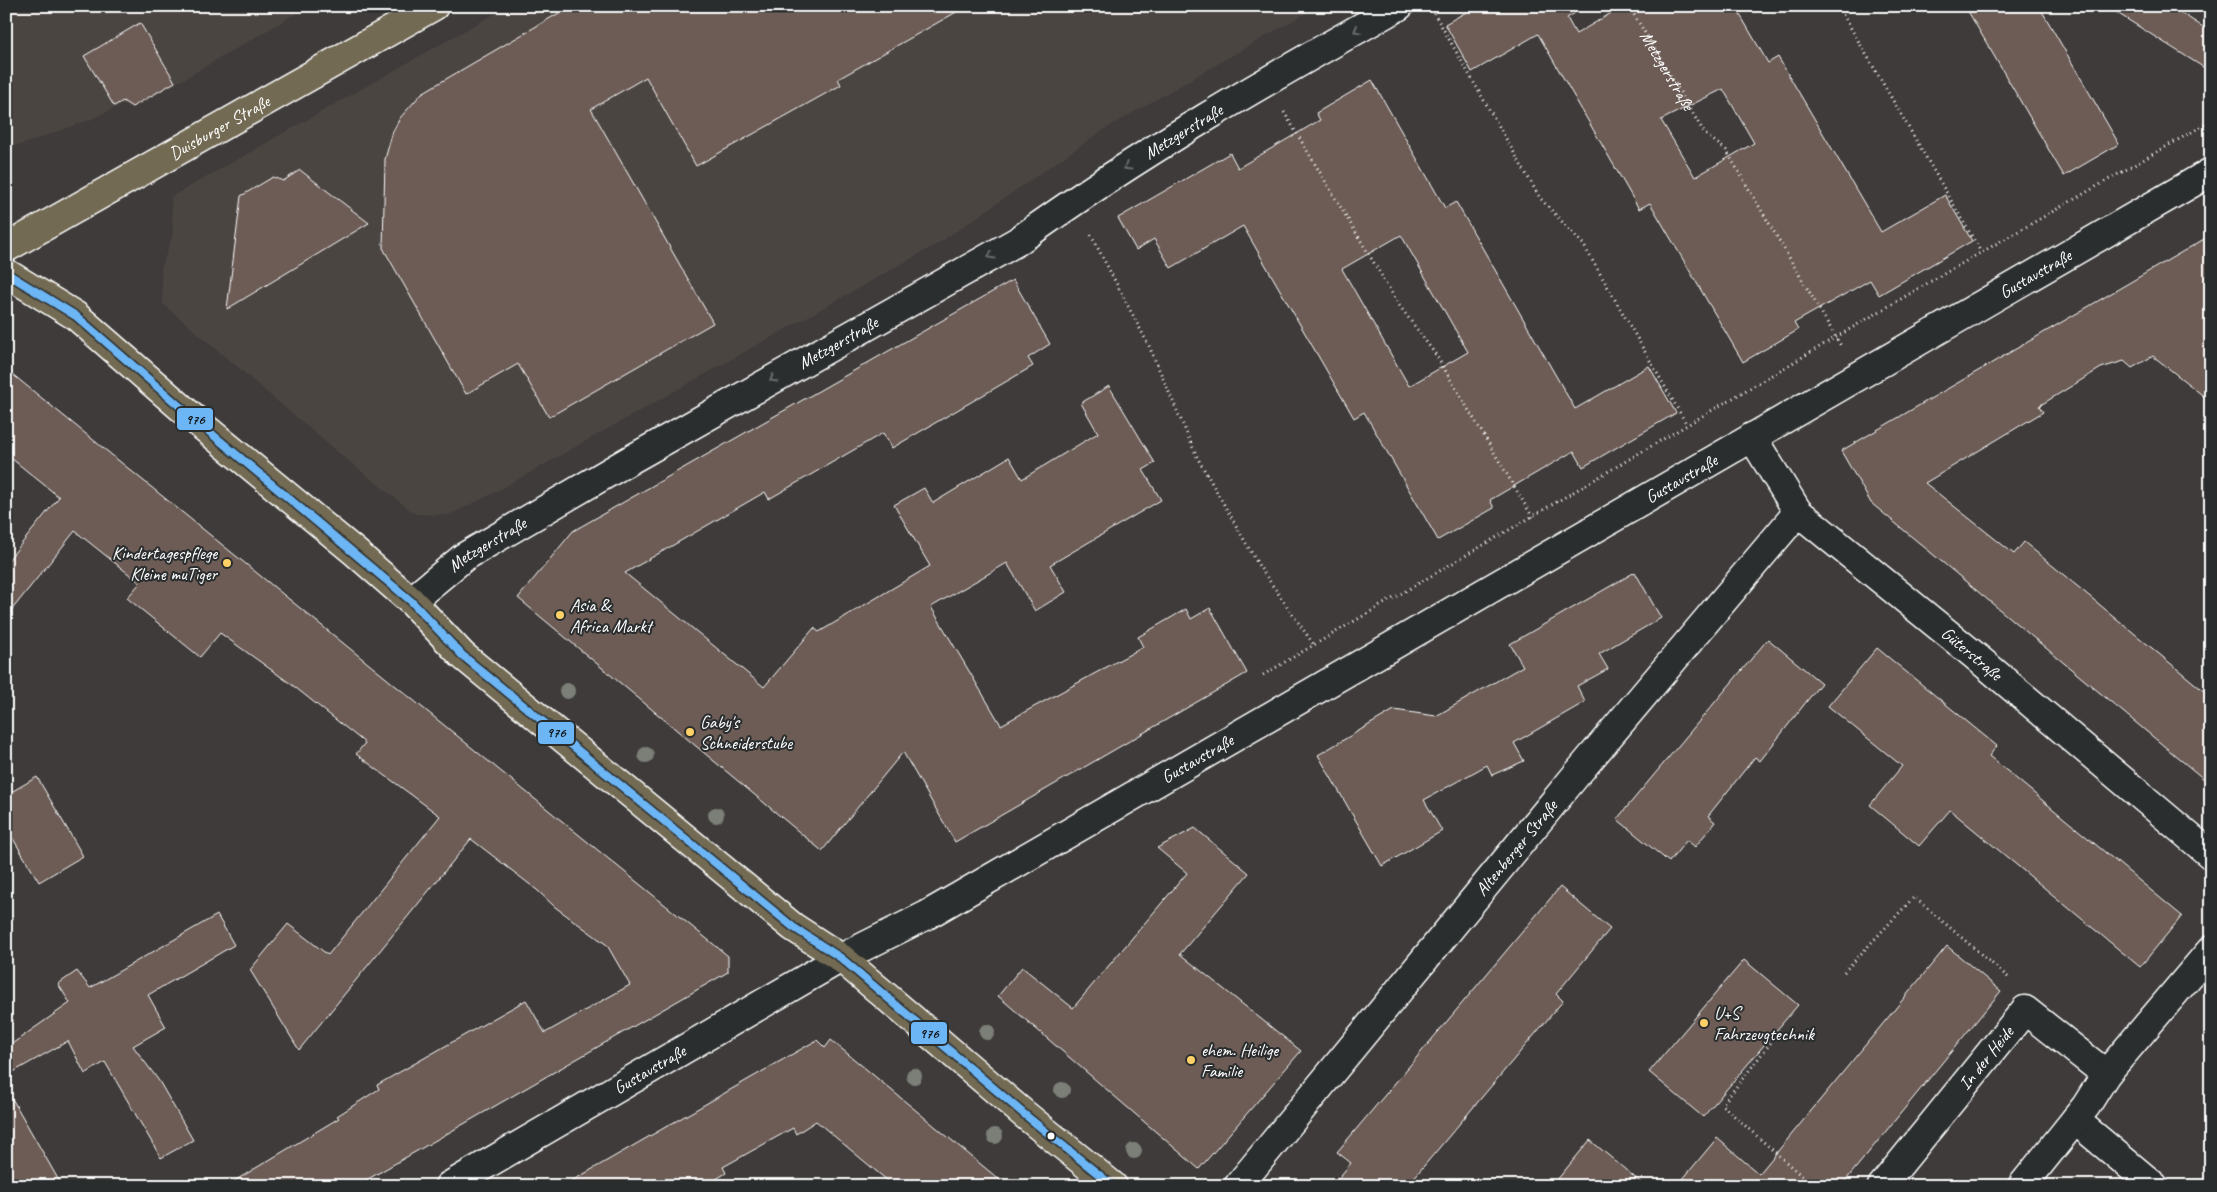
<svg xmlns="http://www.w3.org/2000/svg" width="2217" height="1192" viewBox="0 0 2217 1192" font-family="Caveat,sans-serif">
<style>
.built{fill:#4c4542}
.building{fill:#6c5b55;stroke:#fff;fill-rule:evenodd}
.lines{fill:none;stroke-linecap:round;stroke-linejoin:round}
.minor-casing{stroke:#fff;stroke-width:31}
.major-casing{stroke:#fff;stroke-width:31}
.path{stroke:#fff;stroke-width:3;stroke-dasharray:1 4;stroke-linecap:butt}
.minor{stroke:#2a2d2e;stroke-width:28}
.major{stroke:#736b52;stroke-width:28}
.bus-1-casing{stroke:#2a2d2e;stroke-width:11}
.bus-1{stroke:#6db6f5;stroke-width:8}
.tree{fill:#7c7f78}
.oneway{stroke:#6a6c6d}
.poi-dot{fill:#ffd166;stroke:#2a2d2e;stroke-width:2}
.bus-dot{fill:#fff;stroke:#2a2d2e;stroke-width:2}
.labels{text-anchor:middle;stroke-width:4;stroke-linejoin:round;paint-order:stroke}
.street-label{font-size:18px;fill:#fff;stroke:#2a2d2e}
.poi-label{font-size:18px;fill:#fff;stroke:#2a2d2e;text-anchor:start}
.line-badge{stroke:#2a2d2e;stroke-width:2}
.pale-badge-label{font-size:14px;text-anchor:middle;font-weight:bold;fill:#111}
</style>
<rect width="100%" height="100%" fill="#3e3b3a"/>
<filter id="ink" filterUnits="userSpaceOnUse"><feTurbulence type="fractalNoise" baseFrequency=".02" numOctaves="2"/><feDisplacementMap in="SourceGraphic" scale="10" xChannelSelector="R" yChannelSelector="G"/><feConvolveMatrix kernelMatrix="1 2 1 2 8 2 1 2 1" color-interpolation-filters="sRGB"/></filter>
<g filter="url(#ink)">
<g class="built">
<polygon points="6,6 309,6 136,107 131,108 123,104 92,119 23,144 6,147"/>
<polygon points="508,6 1318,6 1105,129 939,243 488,496 449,515 415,514 335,450 163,304 161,269 173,234 171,197"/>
</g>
<g class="building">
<polygon points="571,6 967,6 838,79 841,85 696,166 646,77 591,109 713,323 549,417 518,364 466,394 383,248 385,159 393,131 400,118 422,93"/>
<path d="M1477,6H1586L1567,18L1576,34L1623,6H1735L1768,63L1778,57L1881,232L1945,195L1972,241L1879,295L1870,280L1794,323L1798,330L1743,362L1650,203L1639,209L1538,34L1472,72L1445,24ZM1723,89L1754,143L1695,177L1661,120Z"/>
<polygon points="1965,6 2039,6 2119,144 2064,176"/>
<polygon points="2106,6 2170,6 2211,32 2211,72"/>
<polygon points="140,23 175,82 132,107 123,101 114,106 84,56"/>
<path d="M1372,80L1445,208L1456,202L1575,409L1649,366L1676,413L1583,467L1574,451L1490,500L1494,508L1438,540L1364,412L1354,418L1243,226L1171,268L1154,239L1136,250L1118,218L1230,153L1238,168L1320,120L1316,113ZM1401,235L1468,352L1409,386L1342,269Z"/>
<polygon points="300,170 369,223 227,309 241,196 273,177 283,181"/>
<polygon points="2211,235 2211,402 2153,356 2132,368 2124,361 2101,368 2039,406 2043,412 1925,483 2014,554 2024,542 2211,697 2211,785 1871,503 1841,451"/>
<polygon points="1013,280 1050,344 1028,358 1033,366 892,448 883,433 769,499 765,492 625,573 764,687 814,628 819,632 930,566 894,505 924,488 933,503 1009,457 1022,479 1098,433 1081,403 1109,386 1155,463 1143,470 1161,500 1050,565 1066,592 1035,611 1007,563 931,607 1001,725 1143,647 1138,637 1186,609 1191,619 1210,608 1247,673 955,842 903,752 822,851 518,598 573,531"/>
<polygon points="6,369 728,956 728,972 356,1186 226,1186 339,1118 337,1116 379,1089 377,1085 526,1000 545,1033 630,985 607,945 555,907 537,890 471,839 299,1050 250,970 288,924 328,955 440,816 356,754 365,743 291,684 220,633 200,657 127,598 140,583 75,531 6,617 6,563 59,497 6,454"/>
<polygon points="1635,572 1661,618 1599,654 1608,669 1577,686 1585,702 1514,743 1524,761 1492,775 1487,765 1424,800 1442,831 1382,866 1318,755 1394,710 1436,716 1523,666 1510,644"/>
<polygon points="1768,639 1821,683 1760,761 1755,757 1708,816 1715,822 1695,847 1687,840 1669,862 1617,819"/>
<polygon points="1877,648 1997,746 1989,756 2182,916 2140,967 1950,810 1919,846 1870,805 1902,766 1828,706"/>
<polygon points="37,777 83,856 39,882 6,827 6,795"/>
<polygon points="1195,828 1249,873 1180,954 1301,1051 1199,1169 998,996 1022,967 1073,1008 1187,873 1157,848"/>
<polygon points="1560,887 1610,929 1556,994 1563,1001 1407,1186 1332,1186 1351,1163 1337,1152"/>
<polygon points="217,915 234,945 148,995 166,1027 133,1046 159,1081 193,1140 161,1158 105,1062 85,1074 68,1041 6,1076 6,1048 70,1003 58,984 77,971 90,988"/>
<polygon points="1947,946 2001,991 1841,1186 1677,1186 1717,1138 1759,1174"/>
<polygon points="1744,960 1798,1005 1703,1117 1649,1072"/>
<polygon points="817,1040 825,1048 831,1040 1007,1186 894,1186 816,1121 796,1134 793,1128 723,1167 726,1173 705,1186 563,1186"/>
<polygon points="6,1088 62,1186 6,1186"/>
<polygon points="1590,1140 1645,1186 1552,1186"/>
</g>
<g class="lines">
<defs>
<g id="minor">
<path id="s2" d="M1752,437L1798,512L1974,655L2211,855"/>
<path id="s3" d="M411,601L464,557L630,460L1018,241C1139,153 1269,79 1399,6"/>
<polyline points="2075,1120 2154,1186"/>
<path id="s4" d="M449,1186L841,958L927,915L2211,172"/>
<path id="s5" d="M1238,1186L1577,774L1798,512"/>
<path id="s6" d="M1882,1186L2025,1010L2106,1074"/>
<polyline points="2022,1186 2086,1106 2106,1074 2211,950"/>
</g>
<g id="major">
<path id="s7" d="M6,248L434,6"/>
<polyline points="6,273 76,316 200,424 355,552 411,601 462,655 793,927 841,958 1024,1114 1113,1186"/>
</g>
</defs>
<use href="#minor" class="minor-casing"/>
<use href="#major" class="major-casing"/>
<g class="path">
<path id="s1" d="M1629,6L1705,134L1726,150L1841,346"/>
<polyline points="1838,6 1981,252"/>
<polyline points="1434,13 1540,198 1583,244 1687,425"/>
<polyline points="1284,112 1399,305 1436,355 1533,518"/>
<polyline points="1091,235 1149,346 1197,457 1259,566 1314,645"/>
<polyline points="1263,675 1933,280 2211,121"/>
<polyline points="1844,972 1914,897 2009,978"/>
<polyline points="1780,1031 1722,1105 1813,1186"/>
</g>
<use href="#minor" class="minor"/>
<use href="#major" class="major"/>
<defs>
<polyline id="bus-1" points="6,273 76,316 200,424 411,601 462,655 793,927 841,958 1024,1114 1113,1186"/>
</defs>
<use href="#bus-1" class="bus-1-casing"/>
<use href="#bus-1" class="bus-1"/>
</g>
<g class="tree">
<circle cx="567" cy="691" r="8"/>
<circle cx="646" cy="755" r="8"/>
<circle cx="716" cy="815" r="8"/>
<circle cx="987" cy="1032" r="8"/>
<circle cx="914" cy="1076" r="8"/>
<circle cx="1062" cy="1090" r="8"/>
<circle cx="995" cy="1136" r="8"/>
<circle cx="1134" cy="1151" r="8"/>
</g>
<defs><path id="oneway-chevron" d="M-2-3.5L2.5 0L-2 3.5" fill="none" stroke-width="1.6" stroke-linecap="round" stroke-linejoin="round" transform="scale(1.25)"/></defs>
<g class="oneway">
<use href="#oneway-chevron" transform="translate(1357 30) rotate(151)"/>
<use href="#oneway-chevron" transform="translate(1127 167) rotate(148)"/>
<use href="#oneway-chevron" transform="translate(991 256) rotate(150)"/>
<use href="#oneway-chevron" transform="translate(773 379) rotate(150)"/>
</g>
</g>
<g class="poi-dot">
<circle cx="227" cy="563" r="5"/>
<circle cx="560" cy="615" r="5"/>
<circle cx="690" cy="732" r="5"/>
<circle cx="1704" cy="1023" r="5"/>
<circle cx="1191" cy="1060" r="5"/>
</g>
<circle class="bus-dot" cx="1051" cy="1136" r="4.5"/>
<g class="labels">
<g class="street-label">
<text dy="6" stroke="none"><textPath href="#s1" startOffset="75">Metzgerstraße</textPath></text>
<text dy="6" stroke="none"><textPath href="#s7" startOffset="245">Duisburger Straße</textPath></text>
<text dy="6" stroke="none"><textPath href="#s3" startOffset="905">Metzgerstraße</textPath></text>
<text dy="6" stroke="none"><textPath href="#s4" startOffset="1830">Gustavstraße</textPath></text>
<text dy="6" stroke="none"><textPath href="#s3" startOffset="500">Metzgerstraße</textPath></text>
<text dy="6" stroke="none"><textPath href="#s4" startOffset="1421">Gustavstraße</textPath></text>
<text dy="6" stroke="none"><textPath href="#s3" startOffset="95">Metzgerstraße</textPath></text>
<text dy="6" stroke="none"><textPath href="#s2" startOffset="312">Güterstraße</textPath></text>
<text dy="6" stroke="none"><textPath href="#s4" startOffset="862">Gustavstraße</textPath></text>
<text dy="6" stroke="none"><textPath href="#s5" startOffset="438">Altenberger Straße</textPath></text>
<text dy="6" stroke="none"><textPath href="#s6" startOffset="165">In der Heide</textPath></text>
<text dy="6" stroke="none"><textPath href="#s4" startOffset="232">Gustavstraße</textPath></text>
</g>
<g class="poi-label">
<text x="217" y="559" text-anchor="end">Kindertagespflege<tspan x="217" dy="21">Kleine muTiger</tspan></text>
<text x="570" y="611">Asia &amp;<tspan x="570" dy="21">Africa Markt</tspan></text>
<text x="700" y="728">Gaby's<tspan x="700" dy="21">Schneiderstube</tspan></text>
<text x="1714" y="1019">U+S<tspan x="1714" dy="21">Fahrzeugtechnik</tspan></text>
<text x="1201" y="1056">ehem. Heilige<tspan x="1201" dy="21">Familie</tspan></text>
</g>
</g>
<g class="line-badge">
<rect x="176" y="407" width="38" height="24" rx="5" fill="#6db6f5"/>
<rect x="537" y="721" width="38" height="24" rx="5" fill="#6db6f5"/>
<rect x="910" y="1021" width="38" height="24" rx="5" fill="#6db6f5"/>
</g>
<g class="pale-badge-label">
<text x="195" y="424">976</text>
<text x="556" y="737">976</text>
<text x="929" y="1038">976</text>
</g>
<rect width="2217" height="1192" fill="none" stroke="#2a2d2e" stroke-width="25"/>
<rect x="12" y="12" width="2192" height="1167" fill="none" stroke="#fff" stroke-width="2" filter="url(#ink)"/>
</svg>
